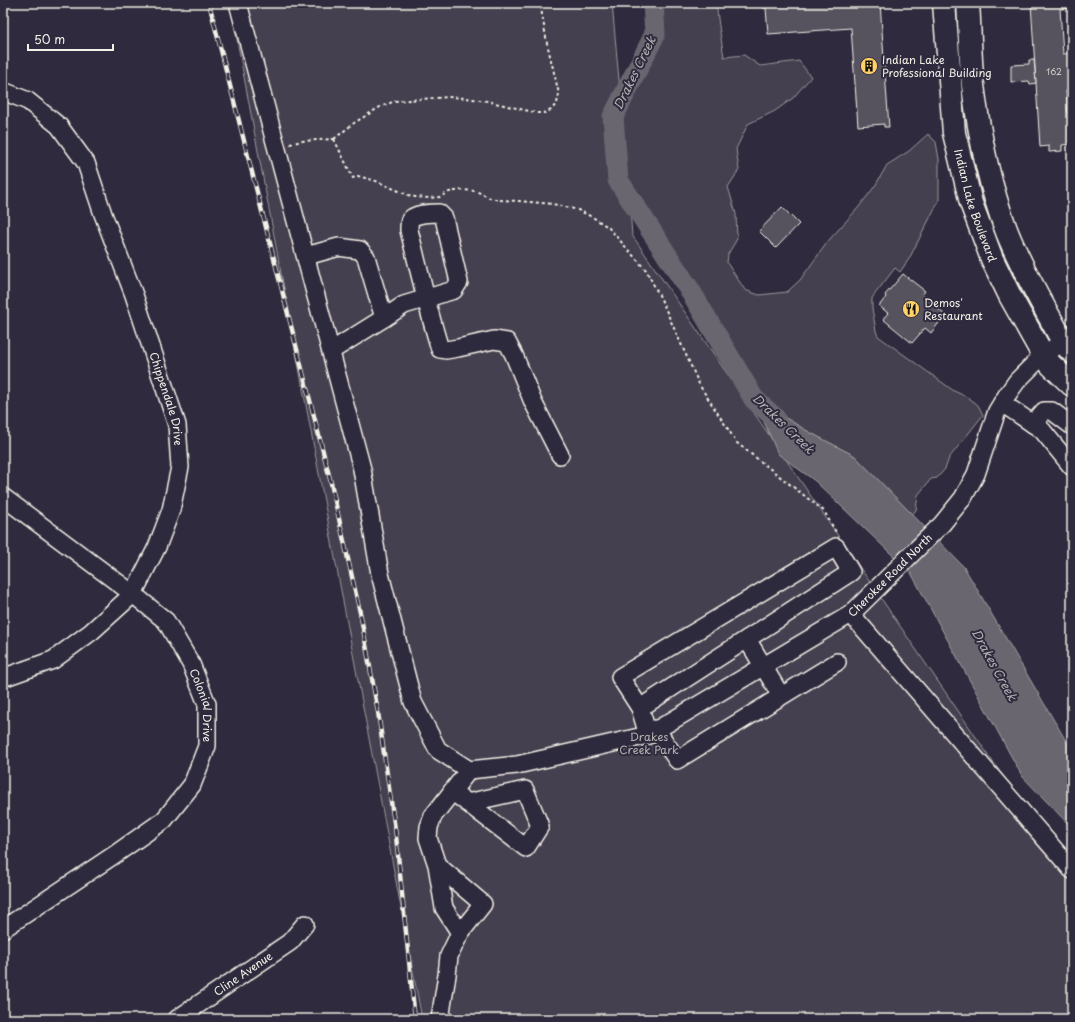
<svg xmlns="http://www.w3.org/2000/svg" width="1075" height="1022" viewBox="0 0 1075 1022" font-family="'Playpen Sans',sans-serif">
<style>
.green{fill:#454050;stroke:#9c989c}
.water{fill:#6a6670;stroke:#a19ea0}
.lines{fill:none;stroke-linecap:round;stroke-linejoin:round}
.river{stroke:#6a6670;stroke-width:21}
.building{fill:#56525f;stroke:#f4f1e8}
.minor-casing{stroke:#f4f1e8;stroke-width:20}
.major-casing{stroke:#f4f1e8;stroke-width:25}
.path{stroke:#f4f1e8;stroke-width:2;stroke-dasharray:3 3;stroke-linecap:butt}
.minor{stroke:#2f2a3d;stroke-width:17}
.major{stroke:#2f2a3d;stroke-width:22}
.rail-casing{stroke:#f4f1e8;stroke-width:4.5}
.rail{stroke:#2f2a3d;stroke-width:3;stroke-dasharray:9;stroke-linecap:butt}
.labels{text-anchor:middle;stroke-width:4;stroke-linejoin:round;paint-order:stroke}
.number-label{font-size:9px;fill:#ccc9c6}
.poi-label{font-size:11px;fill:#f4f1e8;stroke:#2f2a3d;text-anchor:start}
.street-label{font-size:11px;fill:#f4f1e8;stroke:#2f2a3d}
.park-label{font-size:11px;fill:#b7b3b3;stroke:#2f2a3d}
.water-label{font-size:12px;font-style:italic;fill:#b6b2b2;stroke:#2f2a3d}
</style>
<rect width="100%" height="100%" fill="#2f2a3d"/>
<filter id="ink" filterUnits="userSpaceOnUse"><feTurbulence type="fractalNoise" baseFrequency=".025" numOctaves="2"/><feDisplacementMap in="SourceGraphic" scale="8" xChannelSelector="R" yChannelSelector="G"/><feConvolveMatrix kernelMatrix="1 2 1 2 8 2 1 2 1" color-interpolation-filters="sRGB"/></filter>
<g filter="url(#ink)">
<polygon class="green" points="230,3 612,3 621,102 655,34 653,3 716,3 719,26 724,57 744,55 760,66 799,61 811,77 793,98 775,111 748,124 736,149 739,170 728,187 736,214 737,239 728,254 727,263 745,290 759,295 787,292 800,280 829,240 858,208 875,186 887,165 909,151 928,134 936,142 939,159 939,200 909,259 900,272 895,268 872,298 872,308 876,331 878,336 954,391 969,398 978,405 983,415 949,458 945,469 937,478 931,479 918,495 916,510 912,515 855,456 809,432 754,399 691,292 629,198 632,235 1072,877 1072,1019 422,1019"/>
<polygon class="water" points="754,399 809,432 855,456 964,567 1072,751 1072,828 1022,776 911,573 815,481 778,454"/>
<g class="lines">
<polyline class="river" points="653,3 655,34 613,117 618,180 691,292 754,399 775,418"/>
</g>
<g class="building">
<polygon points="763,3 880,3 889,127 884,127 884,124 858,126 851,28 768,34 766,8 763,8"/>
<polygon points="1031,3 1072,3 1072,8 1060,9 1063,54 1072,53 1072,91 1066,91 1070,144 1062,145 1062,151 1049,152 1049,146 1040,147"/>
<polygon points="1029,60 1034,60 1036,83 1030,84 1029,81 1011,82 1011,65 1029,64"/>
<polygon points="782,207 799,224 776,248 759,231"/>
<polygon points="903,274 925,291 922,295 945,315 931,333 925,328 912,343 883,319 888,313 879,306 886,297 885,295"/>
</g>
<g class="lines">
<defs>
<g id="minor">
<path id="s1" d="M238,3L362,469L380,574L413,702L438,750L469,770L517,765L648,735L851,614L942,524L963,498L976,474L997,411L1007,395L1017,381L1043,355L1063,342L1072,339"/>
<path id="s2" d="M3,91L28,101L59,126L86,163L103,214L134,295L177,425L180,467L171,510L157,547L133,594L91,632L53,660L8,676H3"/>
<polyline points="306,256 339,247 360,250 366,257 384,318"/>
<path d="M331,351L384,318L404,305L454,290L459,282L444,218L439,213C433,213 414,213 410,220C409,223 409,227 409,230C419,270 428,310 440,349L446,350L458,348L494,340L507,342L514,355L533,402L560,455"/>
<polyline points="1002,403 1042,430 1072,467"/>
<polyline points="1033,424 1044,411 1052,411 1072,426"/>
<path id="s3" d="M3,497L133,594L166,621L191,664L207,704V746L192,785L164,820L117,853L3,929"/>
<polyline points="851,614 1072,870"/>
<polyline points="747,639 781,696"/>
<polyline points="640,708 851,572 836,547 620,677 640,708 648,735"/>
<polyline points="656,729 677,760 837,662"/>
<polyline points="452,791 526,848 540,826 525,790 467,803"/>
<polyline points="437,865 444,908 460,933 483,904 437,865 428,838 429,827 433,816 469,770"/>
<path id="s4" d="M177,1019L290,942L305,924"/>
<polyline points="440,1019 447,975 449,956 460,933"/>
</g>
<g id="major">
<path id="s5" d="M944,3L954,133L971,203L992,259L1010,296L1043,355L1051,365L1072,385"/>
<path d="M968,3C970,30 970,58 973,85C979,134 989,185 1007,232C1022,270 1044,306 1063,342L1072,352"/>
</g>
</defs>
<use href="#minor" class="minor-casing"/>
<use href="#major" class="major-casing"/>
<g class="path">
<polyline points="334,139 353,178 358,176 376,181 408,195 415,197 429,198 440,197 449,192 462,190 476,191 490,198 500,200 519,201 553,204 578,210 594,218 608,227 623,244 646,270 660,297 700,386 737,443 824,511 837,534"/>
<polyline points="334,139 354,123 380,107 395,101 449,97 466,98 487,101 537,113 544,113 551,110 557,103 559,94 547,43 540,3"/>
<polyline points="290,144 302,141 334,139"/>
</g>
<use href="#minor" class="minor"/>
<use href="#major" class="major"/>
<defs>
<polyline id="rail" points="209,3 331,483 361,617 378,712 396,836 415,1019"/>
</defs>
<use href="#rail" class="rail-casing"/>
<use href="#rail" class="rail"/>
</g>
</g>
<defs>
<symbol id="building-disc" viewBox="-11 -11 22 22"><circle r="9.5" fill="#ffd166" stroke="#2f2a3d"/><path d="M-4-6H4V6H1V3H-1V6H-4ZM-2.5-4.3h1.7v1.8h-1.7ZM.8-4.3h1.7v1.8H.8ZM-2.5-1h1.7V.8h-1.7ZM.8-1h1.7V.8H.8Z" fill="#111"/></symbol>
<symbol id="restaurant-disc" viewBox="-11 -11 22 22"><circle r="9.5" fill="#ffd166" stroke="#2f2a3d"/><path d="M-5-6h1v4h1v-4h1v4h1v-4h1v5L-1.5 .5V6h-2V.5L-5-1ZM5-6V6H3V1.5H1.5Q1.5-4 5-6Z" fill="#111"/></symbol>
</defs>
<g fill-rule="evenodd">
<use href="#building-disc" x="859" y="56" width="20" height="20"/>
<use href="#restaurant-disc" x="901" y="299" width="20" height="20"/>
</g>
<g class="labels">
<g class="number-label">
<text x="1054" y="75">162</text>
</g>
<g class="poi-label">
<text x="882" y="64">Indian Lake<tspan x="882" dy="13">Professional Building</tspan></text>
<text x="924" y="307">Demos'<tspan x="924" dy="13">Restaurant</tspan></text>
</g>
<g class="street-label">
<text dy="4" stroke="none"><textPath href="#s5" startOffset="206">Indian Lake Boulevard</textPath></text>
<text dy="4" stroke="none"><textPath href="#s2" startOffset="362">Chippendale Drive</textPath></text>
<text dy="4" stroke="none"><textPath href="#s1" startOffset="1286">Cherokee Road North</textPath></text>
<text dy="4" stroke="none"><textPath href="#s3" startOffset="298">Colonial Drive</textPath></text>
<text dy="4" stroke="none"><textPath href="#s4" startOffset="80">Cline Avenue</textPath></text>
</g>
<g class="park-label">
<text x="649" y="741">Drakes<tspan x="649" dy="13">Creek Park</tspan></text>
</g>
<g class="water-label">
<text transform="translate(635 73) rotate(-64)" y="4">Drakes Creek</text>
<text transform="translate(783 424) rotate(44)" y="4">Drakes Creek</text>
<text transform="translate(994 665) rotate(61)" y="4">Drakes Creek</text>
</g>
</g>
<rect width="1075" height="1022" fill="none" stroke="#2f2a3d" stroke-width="16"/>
<rect x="8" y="8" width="1059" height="1006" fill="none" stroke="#f4f1e8" stroke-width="1.5" filter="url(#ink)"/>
<path d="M28 44v6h85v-6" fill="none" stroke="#f4f1e8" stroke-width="2"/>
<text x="34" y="44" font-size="12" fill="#f4f1e8" stroke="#2f2a3d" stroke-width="3" paint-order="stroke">50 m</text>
</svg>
